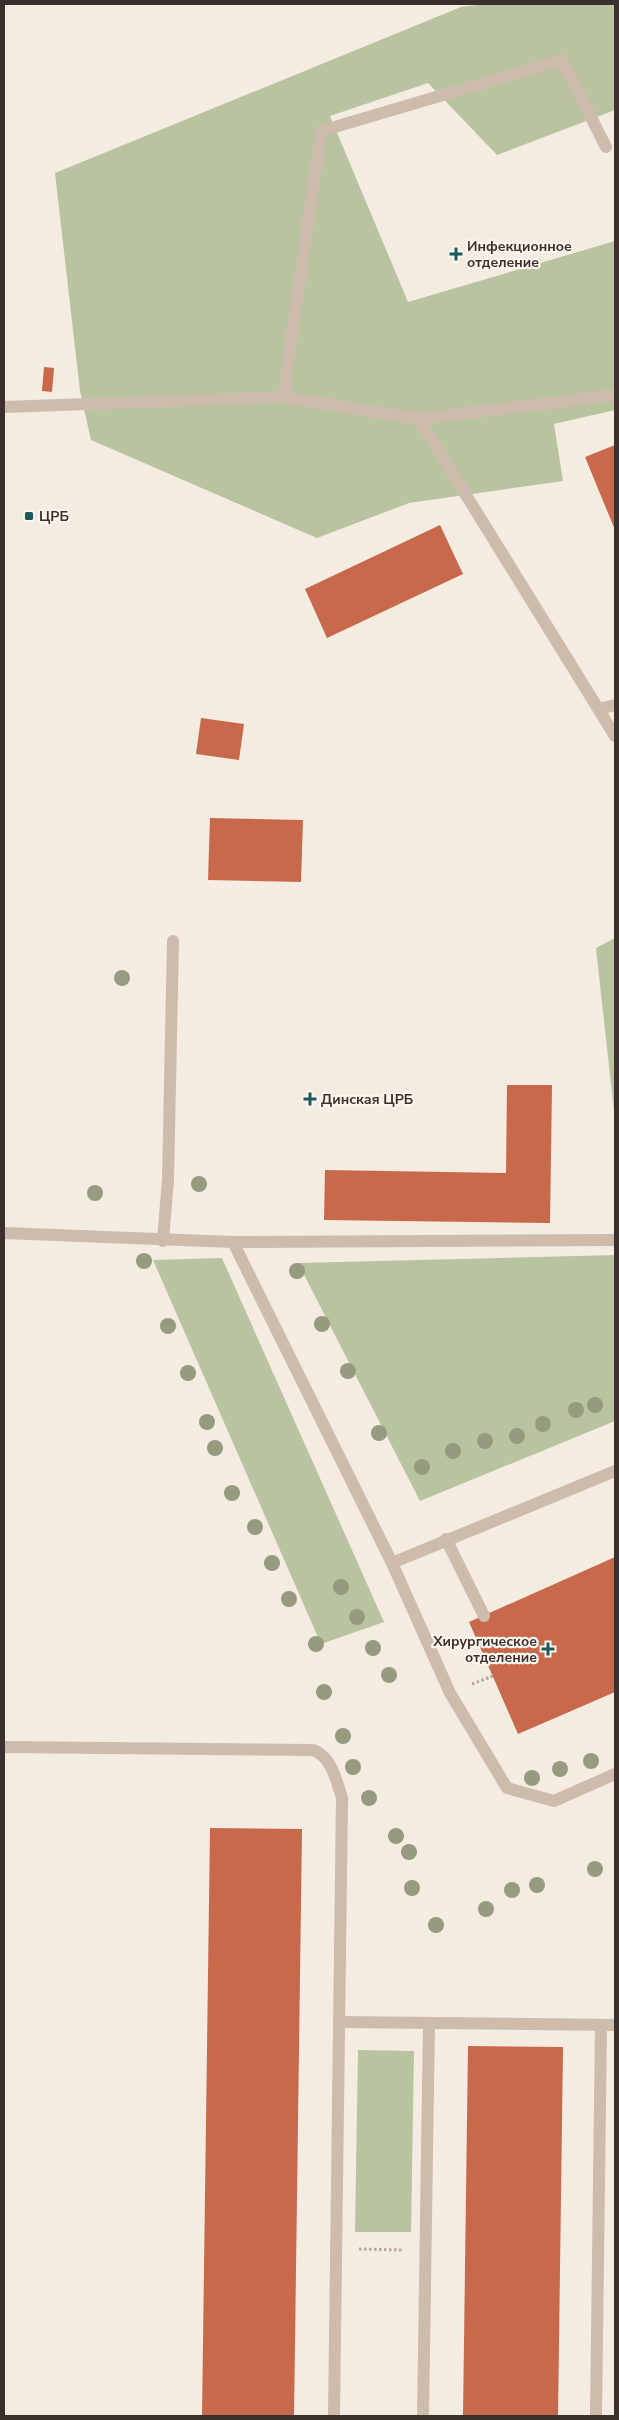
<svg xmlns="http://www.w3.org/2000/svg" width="619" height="2420" viewBox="0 0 619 2420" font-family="'Nunito Sans',sans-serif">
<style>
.green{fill:#b8c4a0}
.building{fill:#c8694b}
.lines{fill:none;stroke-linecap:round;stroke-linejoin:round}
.path{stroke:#b9a596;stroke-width:3;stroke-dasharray:2.5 2.5;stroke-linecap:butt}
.service{stroke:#cdbbac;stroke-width:12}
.tree{fill:#969b7f}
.poi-dot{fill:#1f5a5e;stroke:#fbf5ee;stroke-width:2}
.labels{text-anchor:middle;stroke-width:4.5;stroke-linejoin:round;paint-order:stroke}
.poi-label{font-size:14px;font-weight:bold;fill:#3b302b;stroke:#fbf5ee;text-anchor:start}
</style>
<rect width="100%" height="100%" fill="#f4ebe1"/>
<g class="green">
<polygon points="485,4 615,4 615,110 497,155 428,83 330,116 408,302 615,241 615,410 554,424 563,481 409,503 317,538 91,440 80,391 55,173 461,7"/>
<polygon points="615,938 615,1120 596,948"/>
<polygon points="615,1255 615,1421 420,1501 298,1263"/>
<polygon points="222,1258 384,1622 321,1644 153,1260"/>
<polygon points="358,2050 414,2051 411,2232 355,2232"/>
</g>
<g class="building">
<polygon points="44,367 54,368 52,392 42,391"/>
<polygon points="615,445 615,530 585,457"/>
<polygon points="440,525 463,574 327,638 305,589"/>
<polygon points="201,718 244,724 239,760 196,754"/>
<polygon points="210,818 303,820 301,882 208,880"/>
<polygon points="507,1085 552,1085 550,1223 324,1220 325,1170 506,1173"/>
<polygon points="615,1557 615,1692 518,1734 469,1622"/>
<polygon points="210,1828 302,1829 294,2416 202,2416"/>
<polygon points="468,2046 563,2047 558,2416 463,2416"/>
</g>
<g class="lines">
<g class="path">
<polyline points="472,1684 493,1676"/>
<polyline points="359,2249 403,2250"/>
</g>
<g class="service">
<polyline points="283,397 321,131 562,60 606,147"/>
<polyline points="4,407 283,397 419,419 615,395"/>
<polyline points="419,419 615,736"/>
<polyline points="599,709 615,705"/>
<polyline points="4,1233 233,1242 615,1240"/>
<polyline points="163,1241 168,1179 173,941"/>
<polyline points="233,1242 392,1563 450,1693 507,1788 554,1801 615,1774"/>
<polyline points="446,1539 484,1616"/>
<polyline points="392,1563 615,1471"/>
<path d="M4,1747L313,1750C332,1757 336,1780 342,1798L334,2416"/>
<polyline points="339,2022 615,2025"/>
<polyline points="423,2416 429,2023"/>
<polyline points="596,2416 601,2025"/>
</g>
</g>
<g class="tree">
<circle cx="122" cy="978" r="8"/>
<circle cx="199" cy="1184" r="8"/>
<circle cx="95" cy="1193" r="8"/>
<circle cx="144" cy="1261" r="8"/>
<circle cx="297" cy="1271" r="8"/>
<circle cx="322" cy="1324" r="8"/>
<circle cx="168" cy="1326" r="8"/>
<circle cx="348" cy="1371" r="8"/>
<circle cx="188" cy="1373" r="8"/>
<circle cx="595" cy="1405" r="8"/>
<circle cx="576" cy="1410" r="8"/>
<circle cx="207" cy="1422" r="8"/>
<circle cx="543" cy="1424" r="8"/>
<circle cx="379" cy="1433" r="8"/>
<circle cx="517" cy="1436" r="8"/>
<circle cx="485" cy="1441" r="8"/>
<circle cx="215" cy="1448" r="8"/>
<circle cx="453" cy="1451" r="8"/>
<circle cx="422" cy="1467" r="8"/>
<circle cx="232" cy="1493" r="8"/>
<circle cx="255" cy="1527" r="8"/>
<circle cx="272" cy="1563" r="8"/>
<circle cx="341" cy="1587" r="8"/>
<circle cx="289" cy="1599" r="8"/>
<circle cx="357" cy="1617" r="8"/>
<circle cx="316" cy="1644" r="8"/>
<circle cx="373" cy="1648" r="8"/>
<circle cx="389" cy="1675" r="8"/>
<circle cx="324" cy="1692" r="8"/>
<circle cx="343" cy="1736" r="8"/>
<circle cx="591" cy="1761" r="8"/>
<circle cx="353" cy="1767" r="8"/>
<circle cx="560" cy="1769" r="8"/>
<circle cx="532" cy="1778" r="8"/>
<circle cx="369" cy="1798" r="8"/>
<circle cx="396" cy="1836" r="8"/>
<circle cx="409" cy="1852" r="8"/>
<circle cx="595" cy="1869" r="8"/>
<circle cx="537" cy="1885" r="8"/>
<circle cx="412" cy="1888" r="8"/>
<circle cx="512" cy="1890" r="8"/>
<circle cx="486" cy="1909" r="8"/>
<circle cx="436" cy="1925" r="8"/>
</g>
<g class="poi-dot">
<path d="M453.5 246.5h5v5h5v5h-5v5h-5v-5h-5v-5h5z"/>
<rect x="24" y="511" width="10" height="10" rx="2.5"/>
<path d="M307.5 1091.5h5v5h5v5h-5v5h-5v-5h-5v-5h5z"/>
<path d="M545.5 1641.5h5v5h5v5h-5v5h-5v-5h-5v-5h5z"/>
</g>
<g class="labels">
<g class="poi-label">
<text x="467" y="251">Инфекционное<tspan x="467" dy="16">отделение</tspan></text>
<text x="39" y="521">ЦРБ</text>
<text x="321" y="1104">Динская ЦРБ</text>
<text x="537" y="1646" text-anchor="end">Хирургическое<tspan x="537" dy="16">отделение</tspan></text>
</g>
</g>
<rect width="619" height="2420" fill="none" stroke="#3b302b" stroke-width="10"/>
</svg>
